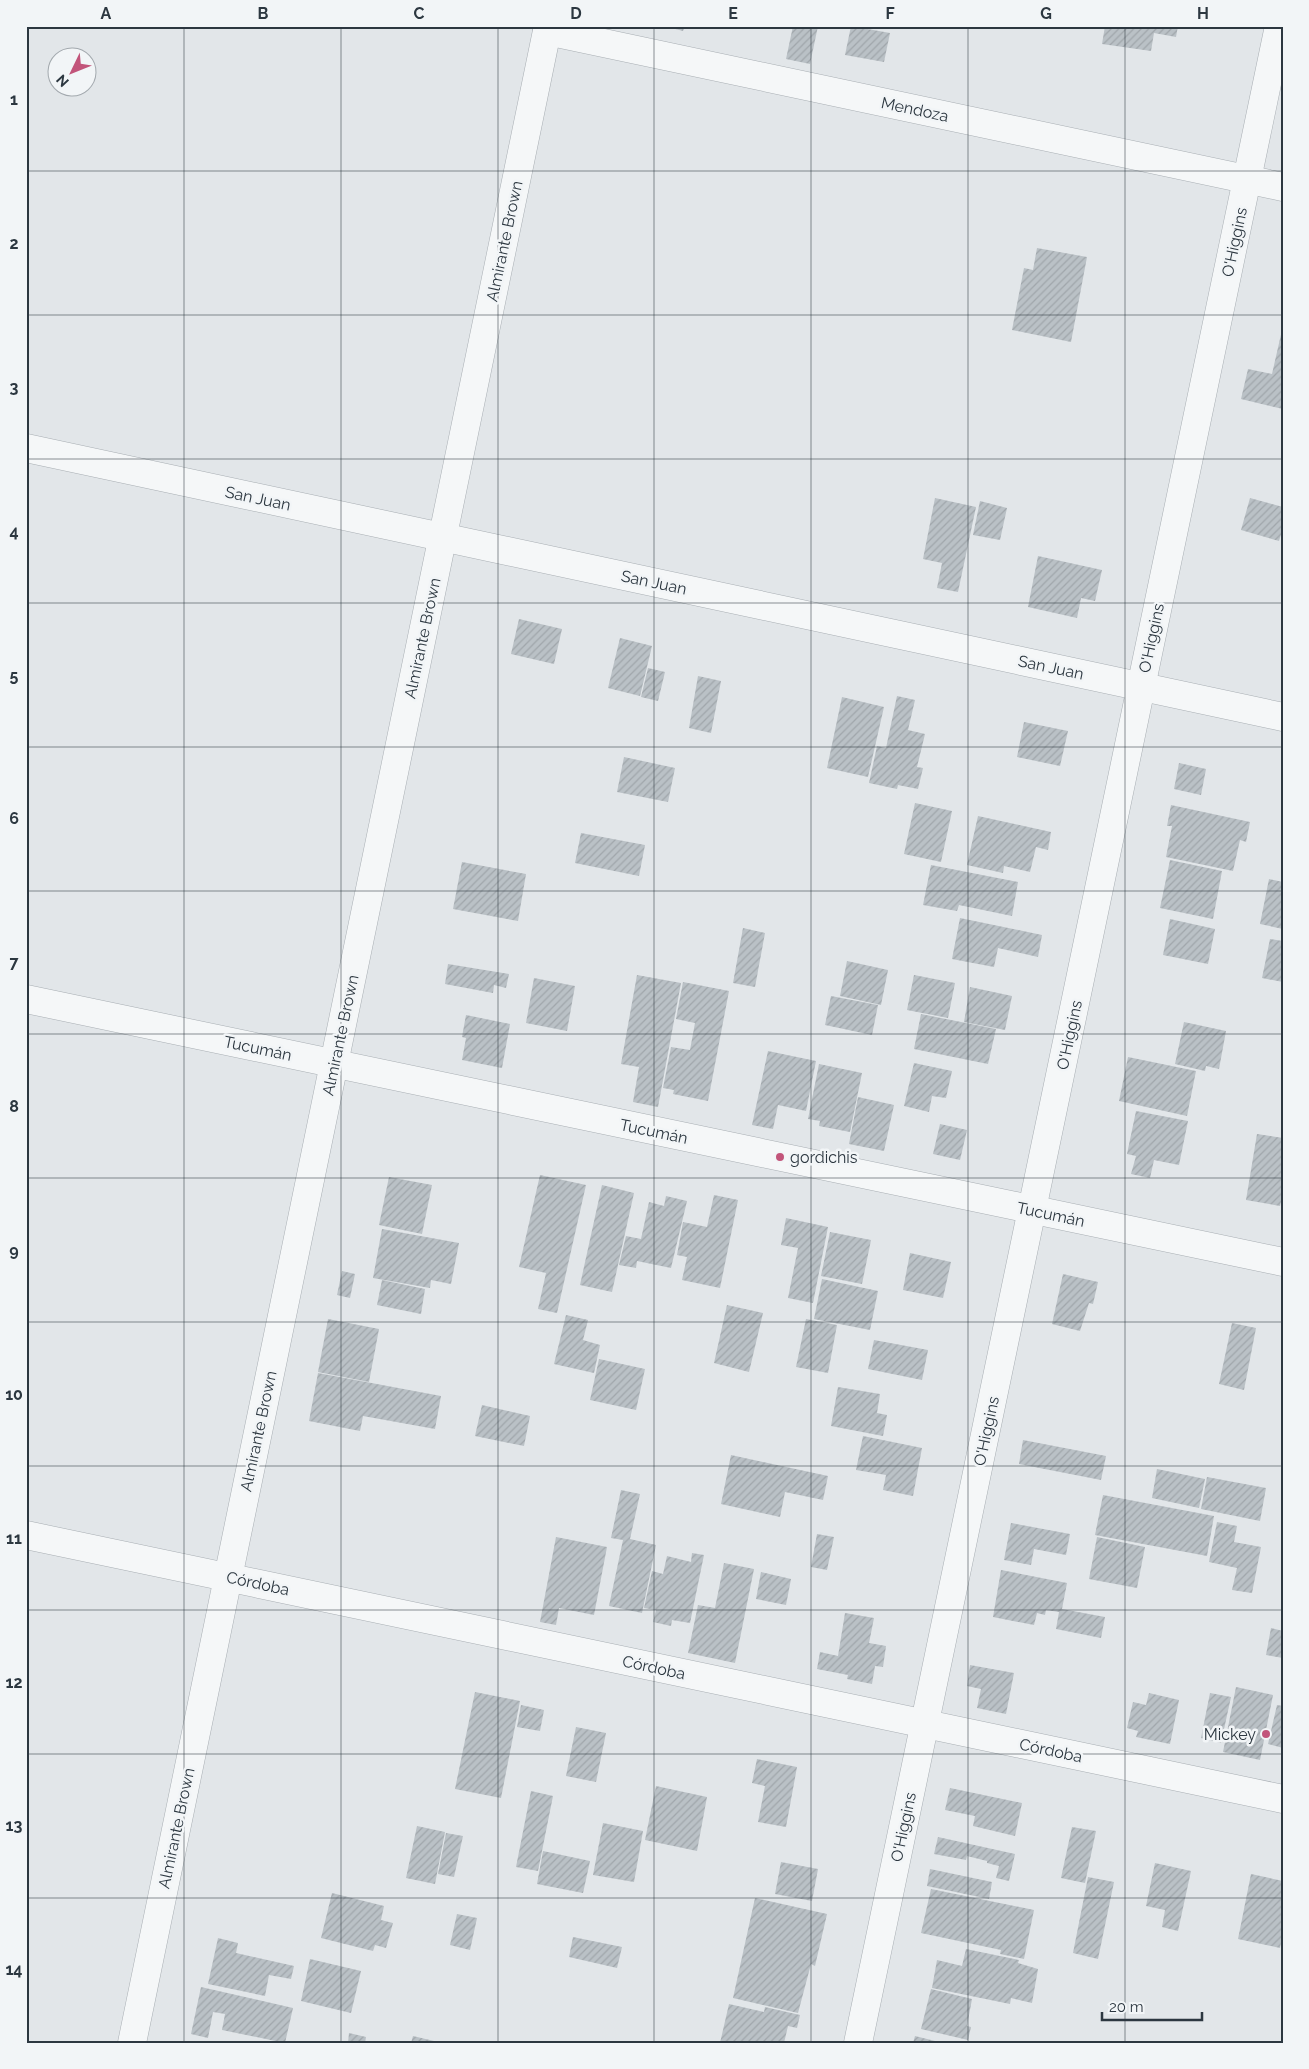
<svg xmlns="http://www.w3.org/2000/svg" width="1309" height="2069" viewBox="0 0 1309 2069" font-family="Raleway,sans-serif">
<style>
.building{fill:url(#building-hatch)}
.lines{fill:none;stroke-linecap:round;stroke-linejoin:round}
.street-casing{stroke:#a8aeb3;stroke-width:29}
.street{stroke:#f5f7f8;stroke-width:28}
.grid{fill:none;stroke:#2c3740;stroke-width:1;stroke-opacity:0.55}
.poi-dot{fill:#c2547a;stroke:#f2f5f7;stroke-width:2}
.labels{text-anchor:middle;stroke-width:5;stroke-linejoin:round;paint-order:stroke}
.street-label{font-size:16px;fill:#2c3740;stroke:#f2f5f7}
.poi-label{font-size:16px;fill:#2c3740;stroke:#f2f5f7;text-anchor:start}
.neatline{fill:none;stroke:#2c3740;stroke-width:2}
.grid-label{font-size:16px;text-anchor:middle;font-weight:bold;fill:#2c3740}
</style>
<defs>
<pattern id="building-hatch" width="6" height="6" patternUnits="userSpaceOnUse" patternTransform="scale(1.25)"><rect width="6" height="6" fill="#bac1c6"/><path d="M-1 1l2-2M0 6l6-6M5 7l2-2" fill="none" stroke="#a0a6ab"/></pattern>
</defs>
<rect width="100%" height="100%" fill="#e2e6e9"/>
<g class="building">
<polygon points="664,26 685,26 683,31"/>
<polygon points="793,26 818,26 810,64 786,59"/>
<polygon points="851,26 890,33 884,62 845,55"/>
<polygon points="1105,26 1178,26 1176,37 1154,33 1151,51 1102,44"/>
<polygon points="1037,248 1087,257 1071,342 1012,330 1024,268 1033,270"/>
<polygon points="1282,330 1283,409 1241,399 1248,369 1272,374"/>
<polygon points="935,498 976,507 958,592 937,588 942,563 923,559"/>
<polygon points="1250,498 1283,507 1283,528 1279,541 1241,530"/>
<polygon points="980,501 1007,508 1000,540 973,535"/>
<polygon points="1038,556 1102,570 1095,601 1081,598 1077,618 1028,607"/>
<polygon points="519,619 562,629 554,664 511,654"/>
<polygon points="620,638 652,646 640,696 608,688"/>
<polygon points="648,668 665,672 658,701 641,697"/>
<polygon points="698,676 721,681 711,733 689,728"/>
<polygon points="897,696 915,700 908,730 925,734 917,767 923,768 918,789 898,785 897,789 869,783 877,746 886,748"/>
<polygon points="842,697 884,707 868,777 827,768"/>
<polygon points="1024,722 1068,731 1060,766 1017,757"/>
<polygon points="624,757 675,768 668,802 617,792"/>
<polygon points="1179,763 1206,769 1201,795 1174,789"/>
<polygon points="915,803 952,811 941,862 904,854"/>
<polygon points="1171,805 1250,822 1246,842 1240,840 1233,871 1166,857 1172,826 1167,826"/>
<polygon points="978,816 1051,832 1048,850 1036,847 1030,872 1004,866 1003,873 967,865"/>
<polygon points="581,833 645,845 639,876 575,863"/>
<polygon points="1170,860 1222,871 1213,919 1160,908"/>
<polygon points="462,862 526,874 518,921 453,909"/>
<polygon points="931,865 1018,882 1012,916 959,905 957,911 923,905"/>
<polygon points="1269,879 1283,882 1283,929 1260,924"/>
<polygon points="960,918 1042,935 1038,957 998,948 994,967 952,959"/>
<polygon points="1170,919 1215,929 1208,964 1163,955"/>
<polygon points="743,928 765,933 755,987 733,983"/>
<polygon points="1270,939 1283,941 1283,982 1262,978"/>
<polygon points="847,961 888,970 881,1005 840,996"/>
<polygon points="448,964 509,974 506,988 494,985 493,993 445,984"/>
<polygon points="637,975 681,983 658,1107 633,1102 639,1067 621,1064"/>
<polygon points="914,975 955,983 948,1018 907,1010"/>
<polygon points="534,978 575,986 567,1031 526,1023"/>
<polygon points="683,982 729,991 708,1101 673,1094 674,1090 663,1088 671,1047 690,1050 695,1023 676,1019"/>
<polygon points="970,987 1012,996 1005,1030 964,1022"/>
<polygon points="831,996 878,1005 872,1035 825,1025"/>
<polygon points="921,1014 996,1029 988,1064 914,1049"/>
<polygon points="466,1015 510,1024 502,1068 462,1060 466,1038 462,1037"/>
<polygon points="1184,1022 1226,1031 1219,1069 1206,1066 1205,1071 1175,1064"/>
<polygon points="768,1051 816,1061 806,1111 778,1105 773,1129 752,1125"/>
<polygon points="1128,1057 1196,1071 1187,1116 1119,1101"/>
<polygon points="914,1063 952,1071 946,1098 932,1096 929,1112 904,1106"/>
<polygon points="819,1064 862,1073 850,1132 819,1126 820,1121 808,1119"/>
<polygon points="858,1097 894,1105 884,1151 849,1144"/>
<polygon points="1136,1111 1188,1121 1179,1165 1154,1160 1150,1178 1131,1174 1136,1156 1127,1154"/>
<polygon points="940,1124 967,1130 960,1160 933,1154"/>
<polygon points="1257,1134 1283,1138 1283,1193 1280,1206 1246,1200"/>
<polygon points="540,1175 586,1185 557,1313 538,1309 546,1273 519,1267"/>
<polygon points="389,1177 432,1185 422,1234 379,1225"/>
<polygon points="602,1185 634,1193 612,1292 580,1285"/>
<polygon points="714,1195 738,1200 720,1288 682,1280 687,1257 677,1255 683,1222 707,1227"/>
<polygon points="666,1196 687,1201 671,1268 637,1261 636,1268 619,1265 626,1236 641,1239 649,1202 664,1206"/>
<polygon points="786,1218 828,1227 813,1303 788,1298 798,1248 781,1245"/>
<polygon points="382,1229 459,1243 451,1284 431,1280 430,1288 373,1278"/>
<polygon points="830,1232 871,1240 862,1284 821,1276"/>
<polygon points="910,1253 951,1262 943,1298 903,1290"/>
<polygon points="342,1271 355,1274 350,1298 337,1295"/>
<polygon points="1063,1274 1098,1282 1093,1304 1089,1303 1080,1331 1052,1324"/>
<polygon points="822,1279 878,1291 870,1330 814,1319"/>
<polygon points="382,1280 425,1289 421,1314 377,1305"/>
<polygon points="727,1305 763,1313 749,1372 714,1363"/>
<polygon points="566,1315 588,1320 583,1340 600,1345 594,1373 554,1364"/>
<polygon points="328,1319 379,1329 369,1382 318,1372"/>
<polygon points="806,1319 837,1325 828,1373 796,1367"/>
<polygon points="1232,1323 1256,1328 1244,1390 1219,1384"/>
<polygon points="874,1340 928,1350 922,1380 868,1369"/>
<polygon points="599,1359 645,1369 636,1410 590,1400"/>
<polygon points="318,1373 441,1396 435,1429 363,1416 360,1431 309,1421"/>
<polygon points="838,1387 880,1394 877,1413 887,1415 883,1436 831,1426"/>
<polygon points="482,1405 530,1416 524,1446 475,1436"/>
<polygon points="863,1436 922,1448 913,1496 883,1490 886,1475 856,1470"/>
<polygon points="1023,1440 1106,1456 1101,1480 1019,1464"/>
<polygon points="731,1455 828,1476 823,1500 785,1492 780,1517 721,1504"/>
<polygon points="1157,1469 1205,1479 1199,1508 1152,1498"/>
<polygon points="1207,1477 1266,1488 1260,1521 1201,1509"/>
<polygon points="621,1490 640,1494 630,1539 656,1545 642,1613 609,1606 623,1540 611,1538"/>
<polygon points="1103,1495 1214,1516 1207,1556 1095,1535"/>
<polygon points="1217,1522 1237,1526 1234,1542 1261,1547 1252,1593 1232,1590 1237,1568 1209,1562"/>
<polygon points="1011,1523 1070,1534 1066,1555 1034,1549 1031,1565 1004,1560"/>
<polygon points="817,1534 834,1537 827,1570 811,1567"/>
<polygon points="556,1537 607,1547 594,1615 559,1608 556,1625 540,1622"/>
<polygon points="1097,1537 1145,1547 1137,1588 1089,1579"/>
<polygon points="692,1553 704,1555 690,1623 672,1620 671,1626 653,1622 656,1610 644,1608 652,1571 663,1574 667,1556 691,1562"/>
<polygon points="724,1563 754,1569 735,1663 688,1653 698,1605 715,1608"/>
<polygon points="1001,1570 1067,1583 1062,1609 1105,1617 1101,1638 1056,1629 1059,1612 1046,1610 1045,1615 1037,1613 1034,1625 993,1617"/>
<polygon points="761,1572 791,1579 786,1605 756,1599"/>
<polygon points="845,1613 874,1618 869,1643 886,1646 883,1667 875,1666 872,1684 847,1679 848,1675 817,1669 820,1652 838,1656"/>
<polygon points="1271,1628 1283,1631 1283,1658 1266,1655"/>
<polygon points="970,1665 1014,1673 1006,1714 977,1708 981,1689 967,1686"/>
<polygon points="1236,1687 1273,1695 1260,1760 1223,1752"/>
<polygon points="475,1692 520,1701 501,1798 455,1789"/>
<polygon points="1149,1693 1179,1700 1170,1744 1136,1737 1138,1731 1127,1728 1133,1702 1146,1705"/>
<polygon points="1210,1693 1231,1697 1221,1743 1201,1738"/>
<polygon points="521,1705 544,1710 540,1731 517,1727"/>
<polygon points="1277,1705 1283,1706 1283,1748 1268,1744"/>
<polygon points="576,1727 606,1733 596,1782 566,1776"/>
<polygon points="757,1759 797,1767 786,1827 758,1822 765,1786 752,1783"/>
<polygon points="656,1786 707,1797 697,1851 645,1840"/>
<polygon points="950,1788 1022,1803 1015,1836 973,1826 975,1816 945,1810"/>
<polygon points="531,1791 553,1796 538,1871 516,1867"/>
<polygon points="603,1823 643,1831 634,1882 593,1875"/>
<polygon points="417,1826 445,1832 435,1884 406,1878"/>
<polygon points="1072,1827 1096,1831 1085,1883 1061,1878"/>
<polygon points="446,1833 463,1836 454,1877 438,1874"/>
<polygon points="938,1837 1015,1854 1009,1881 996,1878 999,1866 987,1863 987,1861 967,1856 966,1860 934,1854"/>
<polygon points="543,1851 590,1861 583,1893 537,1884"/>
<polygon points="781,1862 818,1869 812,1901 775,1894"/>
<polygon points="1155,1863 1191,1871 1178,1931 1162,1927 1165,1910 1146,1906"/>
<polygon points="930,1869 992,1882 989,1899 927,1886"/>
<polygon points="1251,1874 1283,1881 1283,1933 1280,1948 1238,1939"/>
<polygon points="1088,1877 1114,1882 1098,1959 1073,1953"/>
<polygon points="931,1889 1034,1910 1024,1959 1000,1954 1001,1950 921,1933"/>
<polygon points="332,1893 384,1906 381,1920 393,1923 386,1948 375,1945 373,1951 321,1938"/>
<polygon points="755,1898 827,1914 815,1966 811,1964 798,2013 733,1998"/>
<polygon points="457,1914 477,1918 470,1950 450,1945"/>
<polygon points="573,1937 622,1947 617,1968 569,1957"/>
<polygon points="218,1938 238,1943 236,1953 294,1966 291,1979 269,1975 265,1996 208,1984"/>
<polygon points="966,1949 1019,1960 1018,1963 1038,1969 1032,2003 1011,1998 1010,2004 932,1988 937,1960 962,1966"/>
<polygon points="310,1959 361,1971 351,2013 301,2001"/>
<polygon points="201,1987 293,2008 285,2043 222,2030 225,2014 213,2012 208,2038 191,2034"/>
<polygon points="931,1989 972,1999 967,2026 971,2027 968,2040 921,2029"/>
<polygon points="729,2004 764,2012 765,2007 800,2015 797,2028 788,2026 784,2043 720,2043"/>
<polygon points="349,2033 366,2037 365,2043 348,2043"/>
<polygon points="413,2036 434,2041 434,2043 411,2043"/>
<polygon points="915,2036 939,2042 939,2043 913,2043"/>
</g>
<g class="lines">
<defs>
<g id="street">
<polyline points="547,31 1283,187"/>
<polyline points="26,448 1283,717"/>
<polyline points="26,999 1283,1262"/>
<polyline points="26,1535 1283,1799"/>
<polyline points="132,2043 548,26"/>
<polyline points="858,2043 1279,26"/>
</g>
</defs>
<use href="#street" class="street-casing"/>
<use href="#street" class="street"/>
</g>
<path class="grid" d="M184,26V2043M341,26V2043M498,26V2043M654,26V2043M811,26V2043M968,26V2043M1125,26V2043M26,171H1283M26,315H1283M26,459H1283M26,603H1283M26,747H1283M26,891H1283M26,1034H1283M26,1178H1283M26,1322H1283M26,1466H1283M26,1610H1283M26,1754H1283M26,1898H1283"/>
<g class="poi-dot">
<circle cx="780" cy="1157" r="5"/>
<circle cx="1266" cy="1734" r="5"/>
</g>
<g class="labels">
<g class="street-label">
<text transform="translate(915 109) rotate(12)" y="6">Mendoza</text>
<text transform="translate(504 241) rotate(-78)" y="6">Almirante Brown</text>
<text transform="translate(1234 242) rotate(-78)" y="6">O'Higgins</text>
<text transform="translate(258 498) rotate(12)" y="6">San Juan</text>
<text transform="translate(654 582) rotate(12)" y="6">San Juan</text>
<text transform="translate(422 638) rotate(-78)" y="6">Almirante Brown</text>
<text transform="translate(1151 638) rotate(-78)" y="6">O'Higgins</text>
<text transform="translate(1051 667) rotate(12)" y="6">San Juan</text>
<text transform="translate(340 1035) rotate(-78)" y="6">Almirante Brown</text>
<text transform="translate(1069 1035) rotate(-78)" y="6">O'Higgins</text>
<text transform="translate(258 1048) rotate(12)" y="6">Tucumán</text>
<text transform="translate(654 1131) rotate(12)" y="6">Tucumán</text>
<text transform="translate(1051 1214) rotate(12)" y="6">Tucumán</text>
<text transform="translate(258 1431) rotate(-78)" y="6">Almirante Brown</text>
<text transform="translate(986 1431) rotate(-78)" y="6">O'Higgins</text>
<text transform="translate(258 1583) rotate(12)" y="6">Córdoba</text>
<text transform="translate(654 1667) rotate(12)" y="6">Córdoba</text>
<text transform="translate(1051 1750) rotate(12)" y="6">Córdoba</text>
<text transform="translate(903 1827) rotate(-78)" y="6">O'Higgins</text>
<text transform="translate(176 1828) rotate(-78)" y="6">Almirante Brown</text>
</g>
<g class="poi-label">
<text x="790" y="1163">gordichis</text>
<text x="1256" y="1740" text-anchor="end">Mickey</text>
</g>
</g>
<rect width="1309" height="2069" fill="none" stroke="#f2f5f7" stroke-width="55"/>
<g transform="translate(72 72) rotate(227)"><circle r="24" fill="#f2f5f7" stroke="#a3a9ae"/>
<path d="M0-4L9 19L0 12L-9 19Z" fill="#c2547a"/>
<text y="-8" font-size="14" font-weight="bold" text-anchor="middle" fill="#2c3740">N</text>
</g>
<path d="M1102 2012v8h100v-8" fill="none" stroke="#2c3740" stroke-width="2.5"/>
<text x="1109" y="2012" font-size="15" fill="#2c3740" stroke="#f2f5f7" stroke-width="4" paint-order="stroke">20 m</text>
<rect x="28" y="28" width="1254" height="2014" class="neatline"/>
<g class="grid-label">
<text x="106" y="19">A</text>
<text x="263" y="19">B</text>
<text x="419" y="19">C</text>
<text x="576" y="19">D</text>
<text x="733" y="19">E</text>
<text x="890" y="19">F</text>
<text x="1046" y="19">G</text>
<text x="1203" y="19">H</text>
<text x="14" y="105">1</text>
<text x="14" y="249">2</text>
<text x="14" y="393">3</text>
<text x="14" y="537">4</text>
<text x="14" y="681">5</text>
<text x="14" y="824">6</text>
<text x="14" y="968">7</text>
<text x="14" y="1112">8</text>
<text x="14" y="1256">9</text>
<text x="14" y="1400">10</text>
<text x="14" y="1544">11</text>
<text x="14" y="1688">12</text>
<text x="14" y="1831">13</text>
<text x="14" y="1975">14</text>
</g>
</svg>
